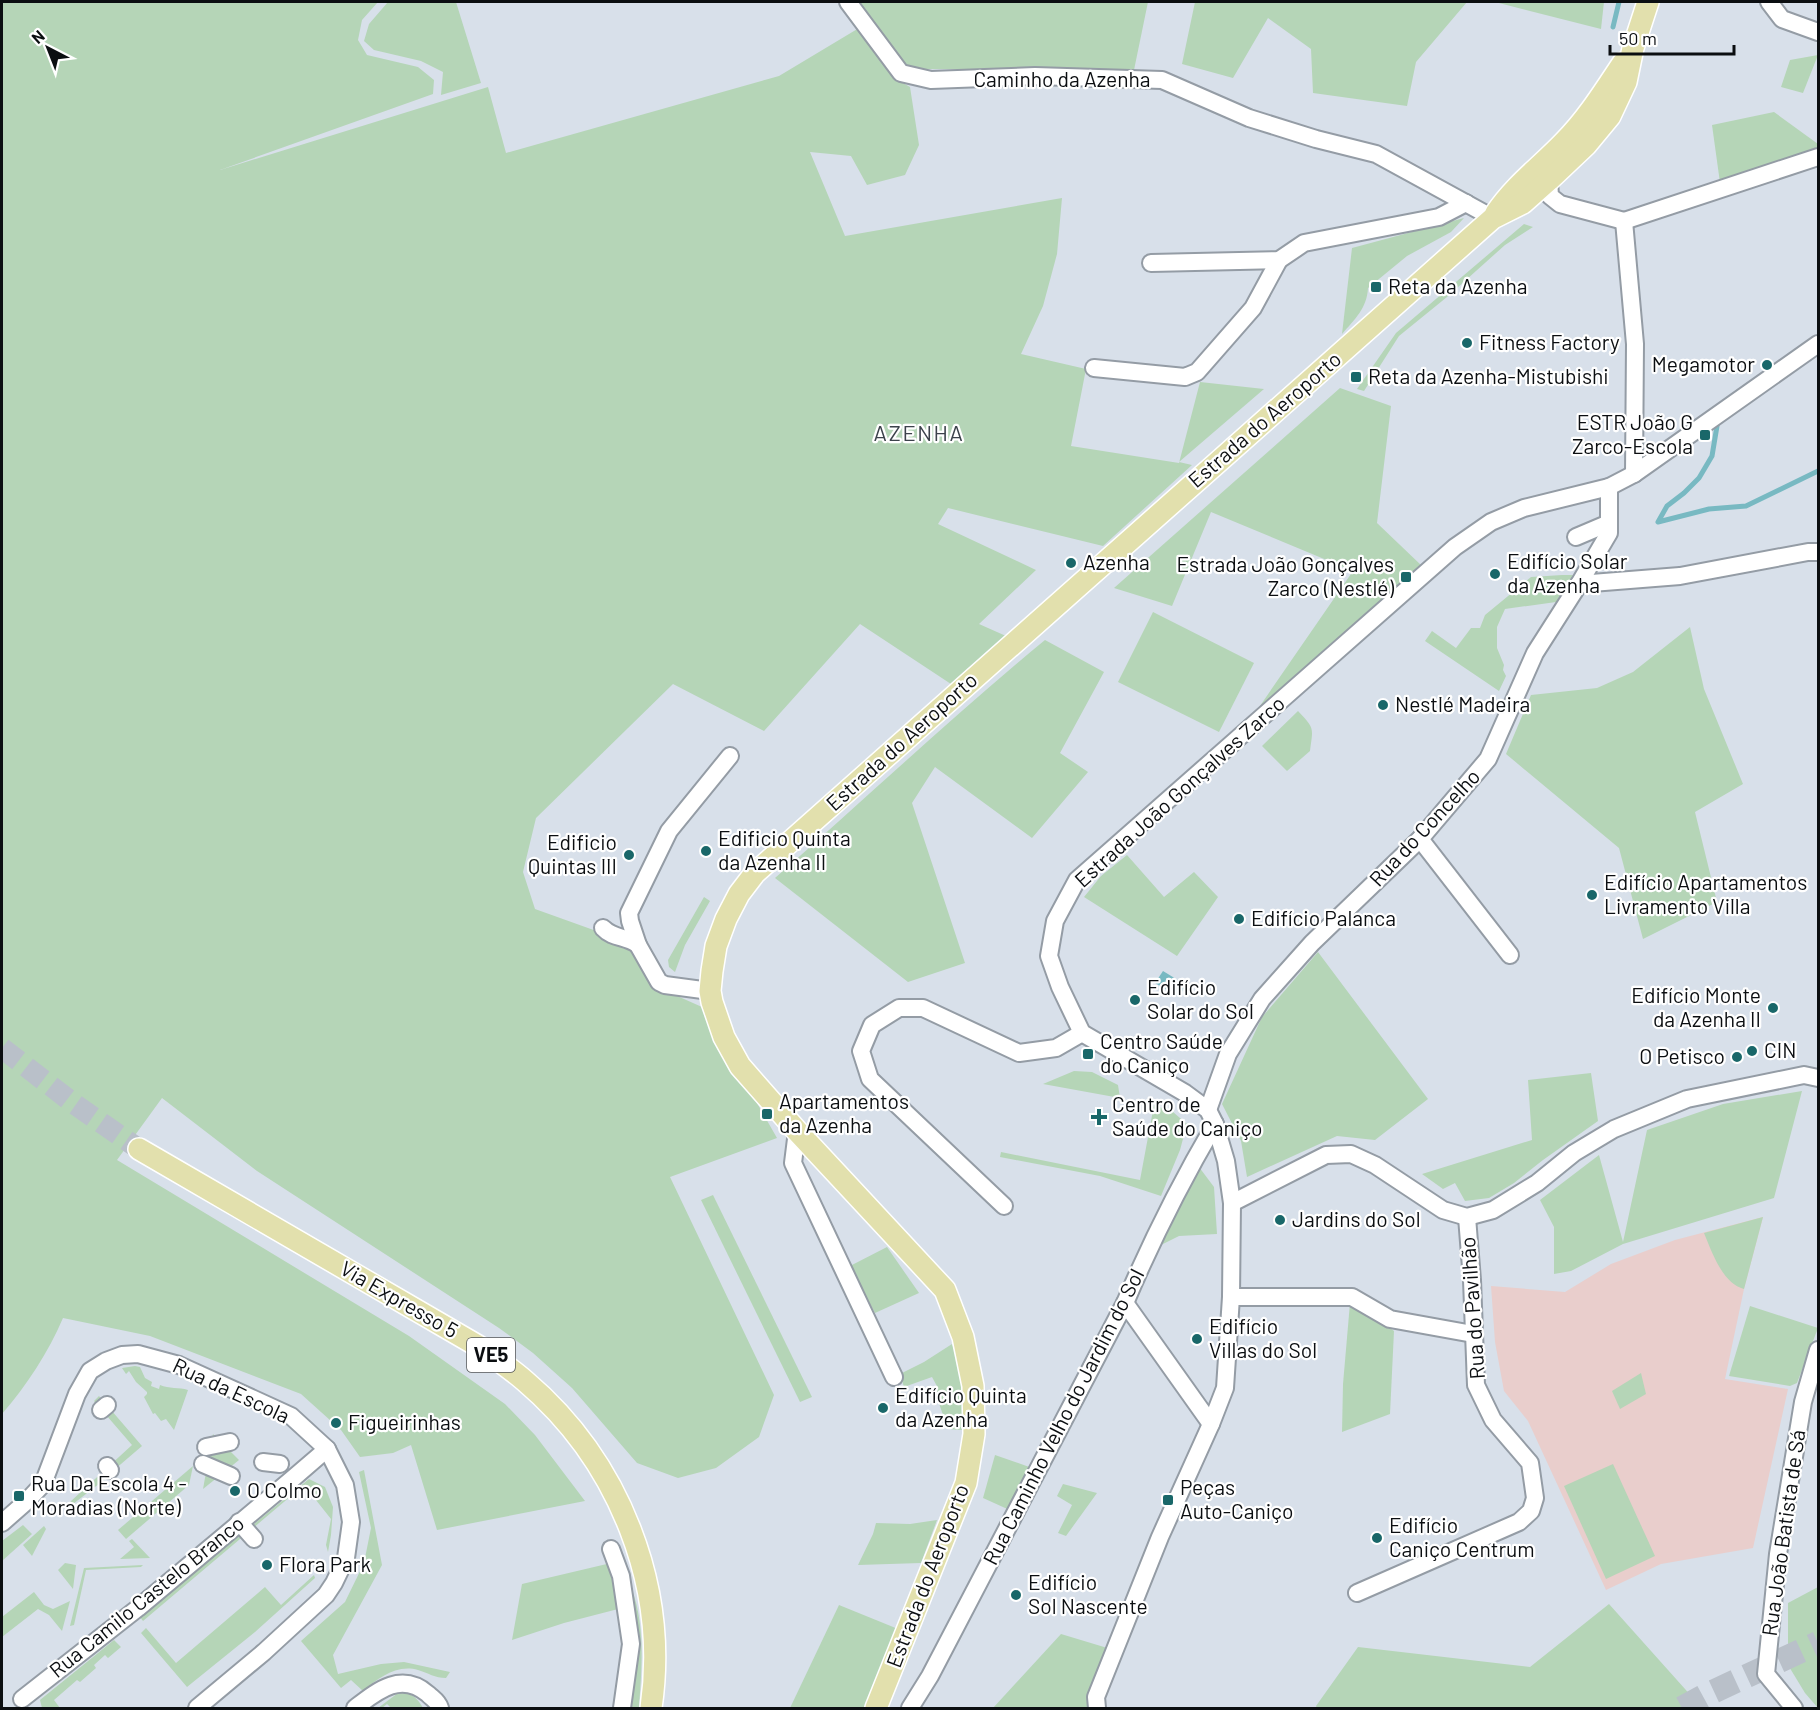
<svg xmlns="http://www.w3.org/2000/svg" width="1820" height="1710" viewBox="0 0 1820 1710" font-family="Barlow,sans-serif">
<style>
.education{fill:#e9cecc}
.green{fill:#b5d5b7}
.water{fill:#78b9c2}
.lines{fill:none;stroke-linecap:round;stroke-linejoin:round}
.stream{stroke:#78b9c2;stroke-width:5}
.major-tunnel{stroke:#b9c0c9;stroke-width:21;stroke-dasharray:21 10;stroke-linecap:butt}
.highway-tunnel{stroke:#b9c0c9;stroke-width:24;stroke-dasharray:24 12;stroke-linecap:butt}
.minor-casing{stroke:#949ca5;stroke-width:20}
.major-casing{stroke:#fff;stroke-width:24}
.minor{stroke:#fff;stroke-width:16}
.major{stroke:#e2e0ad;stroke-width:21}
.poi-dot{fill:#196769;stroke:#fff;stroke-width:2}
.labels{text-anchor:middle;stroke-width:4.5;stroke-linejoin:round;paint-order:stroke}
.shield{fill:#fff;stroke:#545658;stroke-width:1.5}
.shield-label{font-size:20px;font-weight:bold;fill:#0b0e11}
.street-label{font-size:21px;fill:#0b0e11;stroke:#fff}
.poi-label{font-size:21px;fill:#0b0e11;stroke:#fff;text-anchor:start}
.neighbourhood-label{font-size:22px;letter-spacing:1.5px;fill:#3c424b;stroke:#fff}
</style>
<rect width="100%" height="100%" fill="#d8e0ea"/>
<polygon class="education" points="1763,1217 1744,1289 1725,1379 1788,1389 1753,1548 1661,1564 1606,1590 1528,1421 1504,1391 1495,1342 1491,1286 1565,1292 1611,1264 1675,1240"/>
<g class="green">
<path d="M2,2H378L362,20L358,40L367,55L418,67L434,80L433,94L220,170L488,87L506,153L779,76L859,28L896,79L910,87L919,145L905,175L867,185L851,156L810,152L845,236L1062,198L1057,254L1043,306L1021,354L1086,369L1071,446L1179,463L1200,382L1264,389L1179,462L1192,465L1103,546L948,508L938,524L1036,570L979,624L1006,636L954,686L860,624L764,731L673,684L536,818L523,872L535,909L641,947L666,991L702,1007L777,1138L670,1177L774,1395L759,1437L716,1468L678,1478L637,1463L572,1388L533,1353L499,1328L257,1171L162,1098L117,1160L409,1336L505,1404L535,1435L585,1501L437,1530L411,1445L393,1453L360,1457L341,1430L301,1394L150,1336L63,1318C48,1353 27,1385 2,1414Z"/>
<polygon points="388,2 456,2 481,83 441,95 443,72 421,61 374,50 364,41 369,24"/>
<polygon points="858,2 1148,2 1134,70 928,69 906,68"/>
<polygon points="1195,2 1467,2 1416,62 1407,106 1313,93 1311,49 1268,18 1233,78 1182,64"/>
<polygon points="1495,2 1604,2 1601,29"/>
<polygon points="1818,55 1803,93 1781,87 1790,60"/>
<polygon points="1774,112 1818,144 1818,157 1721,190 1712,125"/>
<path d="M1464,218L1451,232L1407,256L1368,288C1367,308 1355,319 1342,334L1352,248Z"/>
<polygon points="1524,224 1533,227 1505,245 1447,297 1399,336 1364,391 1357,389 1396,333"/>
<polygon points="1340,388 1391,406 1377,523 1422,566 1253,716 1353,571 1211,512 1172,606 1114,588"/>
<polygon points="1562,575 1573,575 1556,602 1505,609 1497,627 1497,648 1504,665 1503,670 1506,676 1499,691 1425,641 1432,631 1456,648 1471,628 1480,628 1485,615 1531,577"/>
<polygon points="1153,612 1254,663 1219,732 1118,682"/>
<polygon points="1690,627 1704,689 1743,784 1695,812 1717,902 1643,939 1619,848 1506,754 1531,695 1597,688 1633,672"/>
<path d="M1045,640L1104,672L1060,753L1088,772L1032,838L935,767L912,803L965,963L908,982L775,878C865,799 953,716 1045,640Z"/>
<path d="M1298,711C1315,729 1313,727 1310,751L1287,771L1262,746Z"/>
<polygon points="1127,855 1164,897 1194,872 1218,897 1177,956 1084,897 1101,876"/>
<polygon points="704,897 710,901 685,945 675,972 669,967 668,960"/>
<polygon points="1318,952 1428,1099 1375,1140 1337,1136 1247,1177 1241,1141 1222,1104 1262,1017"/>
<polygon points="1074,1071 1092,1072 1118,1085 1120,1098 1043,1084"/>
<polygon points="1591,1073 1598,1121 1543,1160 1514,1183 1489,1198 1465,1201 1455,1183 1443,1189 1422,1174 1532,1140 1528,1080"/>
<polygon points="1802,1091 1774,1198 1623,1244 1571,1271 1554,1274 1554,1227 1540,1200 1599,1155 1623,1242 1647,1130 1723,1104"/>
<polygon points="1154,1105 1173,1112 1187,1124 1180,1150 1161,1196 1100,1176 1000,1157 1001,1152 1140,1180"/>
<polygon points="1199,1167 1214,1187 1217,1234 1179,1236 1161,1245"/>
<polygon points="713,1195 812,1397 800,1402 701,1200"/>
<path d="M1763,1217L1744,1289C1722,1283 1712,1252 1704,1233Z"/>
<polygon points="887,1247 919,1293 875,1313 850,1266"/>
<polygon points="1350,1303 1370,1314 1394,1331 1390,1414 1342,1432 1343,1384"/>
<polygon points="1750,1306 1818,1328 1797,1383 1790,1386 1729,1376"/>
<path d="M952,1344C963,1372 963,1401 962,1430L948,1429L936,1395L938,1388L932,1377L904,1387L900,1374L924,1362Z"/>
<path d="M135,1366L140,1367L145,1378L152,1382L151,1386L159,1389L160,1385C169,1389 179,1387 188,1390L174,1430L166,1419L161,1421L155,1413L153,1414L144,1397L147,1394V1392L136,1382L129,1371L126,1374L122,1368Z"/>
<polygon points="1641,1373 1646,1394 1620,1409 1612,1391"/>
<polygon points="99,1396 142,1446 114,1470 112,1468 102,1477 104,1480 73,1504 70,1502 132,1445 94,1401"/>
<polygon points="213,1434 239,1460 203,1489"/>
<polygon points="995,1455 1035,1469 1014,1512 983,1498"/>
<polygon points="1613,1464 1655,1556 1606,1579 1564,1486"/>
<polygon points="193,1466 189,1485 126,1539 118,1530"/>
<path d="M364,1470L382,1565L333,1655L338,1674L381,1664L404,1662L450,1672L446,1678C435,1678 428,1673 418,1670C396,1664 379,1678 363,1691L351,1680L341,1688L301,1641L345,1602L364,1563L371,1528L359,1472Z"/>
<polygon points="309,1479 325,1487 333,1507 331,1535 328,1552 326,1545 331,1519 304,1485 143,1621 140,1617"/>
<polygon points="1063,1484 1097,1493 1066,1536 1058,1533 1072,1505 1057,1496"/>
<polygon points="937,1520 921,1563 858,1565 873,1534 876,1523 910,1524"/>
<polygon points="23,1525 32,1534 2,1561 2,1541"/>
<polygon points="44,1526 46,1529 32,1556 23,1545"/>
<polygon points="132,1539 150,1558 120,1559 134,1547 129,1541"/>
<polygon points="65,1563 76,1565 73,1589 58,1570"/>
<polygon points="611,1563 622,1608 564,1623 512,1640 522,1584"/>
<polygon points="143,1565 141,1567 86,1570 74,1625 70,1626 84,1568"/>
<polygon points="314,1575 315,1578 255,1632 187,1687 141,1633 146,1628 176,1663 265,1587 281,1605"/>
<path d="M629,1582C646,1621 642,1667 639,1708H630C636,1678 642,1646 636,1614C634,1603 630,1593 629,1582Z"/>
<polygon points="1818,1587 1818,1708 1805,1693 1788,1665 1788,1603"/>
<polygon points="34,1592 44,1605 53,1609 70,1601 62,1631 49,1615 38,1609 2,1637 2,1617"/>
<polygon points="1609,1604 1702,1708 1317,1708 1316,1706 1358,1647 1530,1667"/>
<polygon points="839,1605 903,1631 869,1708 790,1708"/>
<polygon points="1061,1634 1114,1650 1093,1708 993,1708"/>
<polygon points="114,1640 121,1647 108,1658 105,1655 94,1665 96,1668 80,1682 77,1680 54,1700 60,1708 42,1708 40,1700"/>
<path d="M398,1693C411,1692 417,1697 423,1708H391L387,1704L382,1708H378Z"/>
</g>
<polygon class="water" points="1163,971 1186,985 1179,997 1155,983"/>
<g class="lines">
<g class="stream">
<polyline points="1613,27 1619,2"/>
<polyline points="1717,426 1712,456 1699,478 1684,493 1667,506 1658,522 1709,509 1746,506 1818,471"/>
</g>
<polyline class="major-tunnel" points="2,1048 73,1103 139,1149"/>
<polyline class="highway-tunnel" points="1682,1708 1706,1695 1818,1643"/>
<defs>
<g id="minor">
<polyline points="848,2 901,73 931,80 1035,76 1162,80 1249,118 1316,139 1376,154 1493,218"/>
<polyline points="1769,2 1782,19 1818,32"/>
<polyline points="1549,180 1550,196 1560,204 1624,221"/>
<polyline points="1624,221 1635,344 1634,474"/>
<polyline points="1624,221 1818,157"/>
<polyline points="1151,263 1279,260 1304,243 1439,217 1466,203"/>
<polyline points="1094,368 1185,377 1197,372 1253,308 1279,260"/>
<polyline points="1576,537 1609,523"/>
<polyline points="1579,584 1680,576 1808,552 1818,552"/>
<polyline points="1420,839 1510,955"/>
<path d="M603,928C613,939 627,936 638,945L659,982L665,985L710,991"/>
<polyline points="638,945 630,921 629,913 669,831 730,756"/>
<polyline points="1208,1110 1228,1054 1262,999 1312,943 1420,839 1488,759 1535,653 1579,584 1609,533 1609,487"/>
<polyline points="797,1131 793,1163 894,1377"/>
<polyline points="1232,1203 1326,1155 1351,1154 1375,1165 1443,1210 1467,1217 1493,1210 1537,1183 1574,1153 1614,1129 1687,1099 1804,1075 1818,1078"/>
<polyline points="1004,1206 870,1079 861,1051 872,1025 899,1008 923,1008 1019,1053 1056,1048 1082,1033"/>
<polyline points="1231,1297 1352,1297 1390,1319 1473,1334"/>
<polyline points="1125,1303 1211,1424"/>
<polyline points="101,1410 107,1405"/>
<polyline points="206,1447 230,1442"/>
<polyline points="263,1462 280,1464"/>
<polyline points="203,1464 231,1476"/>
<polyline points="107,1466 110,1470"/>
<polyline points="239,1522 254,1539"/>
<polyline points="2,1523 27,1501 43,1484 77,1394 90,1371 106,1361 122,1355 138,1354 179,1365 291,1416 327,1449 345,1485 351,1522 346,1558 334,1583 326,1595 264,1652 197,1708"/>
<polyline points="611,1549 621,1576 631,1644 622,1708"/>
<polyline points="1357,1593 1519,1522 1531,1511 1535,1498 1530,1463 1493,1420 1476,1385 1472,1280 1467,1217"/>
<polyline points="22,1699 138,1608 291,1480 327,1449"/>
<path d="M355,1708C377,1691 401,1671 428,1694C433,1699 438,1701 440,1708"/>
<path d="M910,1708L930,1676L1125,1303C1151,1242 1181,1182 1215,1124"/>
<polyline points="1097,1708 1096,1697 1160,1537 1211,1424 1225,1388 1231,1297 1232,1203 1226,1161 1215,1124 1208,1110 1185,1093 1082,1033 1060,987 1049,956 1055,921 1077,880 1455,547 1491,522 1524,508 1609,487 1634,474 1818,344"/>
<polyline points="1794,1708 1766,1674 1778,1554 1803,1402 1818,1350"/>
</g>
<g id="major">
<path d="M1496,213C1515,185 1541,166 1564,142C1587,119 1605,90 1623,63"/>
<path d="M139,1149L478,1346C494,1357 510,1368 525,1381C619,1461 669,1586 651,1708"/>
<polyline points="876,1708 966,1483 974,1434 973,1386 963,1337 945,1290 797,1131 740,1066 724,1037 712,1002 710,991 712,971 716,946 726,919 739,894 755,873 1493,218 1523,203 1549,180 1586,145 1610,116 1626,82 1633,48 1648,2"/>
</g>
</defs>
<use href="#minor" class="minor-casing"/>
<use href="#major" class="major-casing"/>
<use href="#minor" class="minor"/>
<use href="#major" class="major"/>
</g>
<g class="poi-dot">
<rect x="1370" y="281" width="12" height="12" rx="3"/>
<circle cx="1467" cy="343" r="6"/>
<circle cx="1767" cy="365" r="6"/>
<rect x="1350" y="371" width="12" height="12" rx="3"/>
<rect x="1699" y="429" width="12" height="12" rx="3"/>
<circle cx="1071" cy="563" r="6"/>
<circle cx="1495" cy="574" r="6"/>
<rect x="1400" y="571" width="12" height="12" rx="3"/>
<circle cx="1383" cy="705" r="6"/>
<circle cx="706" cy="851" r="6"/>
<circle cx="629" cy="855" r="6"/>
<circle cx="1592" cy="895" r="6"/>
<circle cx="1239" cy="919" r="6"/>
<circle cx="1135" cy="1000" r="6"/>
<circle cx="1773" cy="1008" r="6"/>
<circle cx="1752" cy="1051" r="6"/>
<rect x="1082" y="1048" width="12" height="12" rx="3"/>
<circle cx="1737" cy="1057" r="6"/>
<rect x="761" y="1108" width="12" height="12" rx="3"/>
<path d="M1096 1108h6v6h6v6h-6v6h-6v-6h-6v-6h6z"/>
<circle cx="1280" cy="1220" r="6"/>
<circle cx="1197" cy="1339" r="6"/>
<circle cx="883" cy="1408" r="6"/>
<circle cx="336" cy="1423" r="6"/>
<circle cx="235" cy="1491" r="6"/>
<rect x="13" y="1490" width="12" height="12" rx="3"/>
<rect x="1162" y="1494" width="12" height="12" rx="3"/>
<circle cx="1377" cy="1538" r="6"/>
<circle cx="267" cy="1565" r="6"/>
<circle cx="1016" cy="1595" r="6"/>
</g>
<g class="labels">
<rect class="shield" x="467" y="1338" width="48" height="34" rx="4.5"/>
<g class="shield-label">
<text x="491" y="1362">VE5</text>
</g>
<g class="street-label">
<text x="1062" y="87">Caminho da Azenha</text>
<text transform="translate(1265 420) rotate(-41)" y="7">Estrada do Aeroporto</text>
<text transform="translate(902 742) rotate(-42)" y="7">Estrada do Aeroporto</text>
<text transform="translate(1180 792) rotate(-42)" y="7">Estrada João Gonçalves Zarco</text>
<text transform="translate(1425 828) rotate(-47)" y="7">Rua do Concelho</text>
<text transform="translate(399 1300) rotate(30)" y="7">Via Expresso 5</text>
<text transform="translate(1473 1308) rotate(-94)" y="7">Rua do Pavilhão</text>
<text transform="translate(231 1391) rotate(25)" y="7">Rua da Escola</text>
<text transform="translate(1064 1417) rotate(-63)" y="7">Rua Caminho Velho do Jardim do Sol</text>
<text transform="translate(1784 1533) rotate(-82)" y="7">Rua João Batista de Sá</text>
<text transform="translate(928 1576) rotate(-69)" y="7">Estrada do Aeroporto</text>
<text transform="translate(147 1597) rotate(-39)" y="7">Rua Camilo Castelo Branco</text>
</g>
<g class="poi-label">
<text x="1388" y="294">Reta da Azenha</text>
<text x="1479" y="350">Fitness Factory</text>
<text x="1755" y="372" text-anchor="end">Megamotor</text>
<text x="1368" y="384">Reta da Azenha-Mistubishi</text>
<text x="1693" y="430" text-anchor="end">ESTR João G<tspan x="1693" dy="24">Zarco-Escola</tspan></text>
<text x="1507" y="569">Edifício Solar<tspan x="1507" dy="24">da Azenha</tspan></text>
<text x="1083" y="570">Azenha</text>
<text x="1394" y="572" text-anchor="end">Estrada João Gonçalves<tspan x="1394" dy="24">Zarco (Nestlé)</tspan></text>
<text x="1395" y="712">Nestlé Madeira</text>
<text x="718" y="846">Edificio Quinta<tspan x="718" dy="24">da Azenha II</tspan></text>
<text x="617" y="850" text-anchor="end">Edificio<tspan x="617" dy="24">Quintas III</tspan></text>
<text x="1604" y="890">Edifício Apartamentos<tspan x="1604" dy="24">Livramento Villa</tspan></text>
<text x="1251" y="926">Edifício Palanca</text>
<text x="1147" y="995">Edifício<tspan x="1147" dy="24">Solar do Sol</tspan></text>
<text x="1761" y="1003" text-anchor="end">Edifício Monte<tspan x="1761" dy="24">da Azenha II</tspan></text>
<text x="1100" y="1049">Centro Saúde<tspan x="1100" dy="24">do Caniço</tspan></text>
<text x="1764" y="1058">CIN</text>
<text x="1725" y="1064" text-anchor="end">O Petisco</text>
<text x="779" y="1109">Apartamentos<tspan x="779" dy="24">da Azenha</tspan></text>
<text x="1112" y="1112">Centro de<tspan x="1112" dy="24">Saúde do Caniço</tspan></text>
<text x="1292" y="1227">Jardins do Sol</text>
<text x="1209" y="1334">Edifício<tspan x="1209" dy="24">Villas do Sol</tspan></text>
<text x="895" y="1403">Edifício Quinta<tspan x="895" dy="24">da Azenha</tspan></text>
<text x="348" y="1430">Figueirinhas</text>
<text x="31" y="1491">Rua Da Escola 4 -<tspan x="31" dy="24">Moradias (Norte)</tspan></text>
<text x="1180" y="1495">Peças<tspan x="1180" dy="24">Auto-Caniço</tspan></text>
<text x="247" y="1498">O Colmo</text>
<text x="1389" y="1533">Edifício<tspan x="1389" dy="24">Caniço Centrum</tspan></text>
<text x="279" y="1572">Flora Park</text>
<text x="1028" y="1590">Edifício<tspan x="1028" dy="24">Sol Nascente</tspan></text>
</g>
<g class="neighbourhood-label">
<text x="919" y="441">AZENHA</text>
</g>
</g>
<rect width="1820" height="1710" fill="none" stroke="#0b0e11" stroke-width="6"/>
<g transform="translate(48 48) rotate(318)" stroke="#ffffff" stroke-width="4.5" paint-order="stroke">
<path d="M0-4.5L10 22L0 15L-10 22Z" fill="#0b0e11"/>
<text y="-9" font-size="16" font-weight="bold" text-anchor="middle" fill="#0b0e11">N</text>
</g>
<path d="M1610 45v9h124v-9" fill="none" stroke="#0b0e11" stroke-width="3"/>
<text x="1619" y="45" font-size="18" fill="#0b0e11" stroke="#ffffff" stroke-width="4.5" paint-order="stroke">50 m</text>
</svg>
